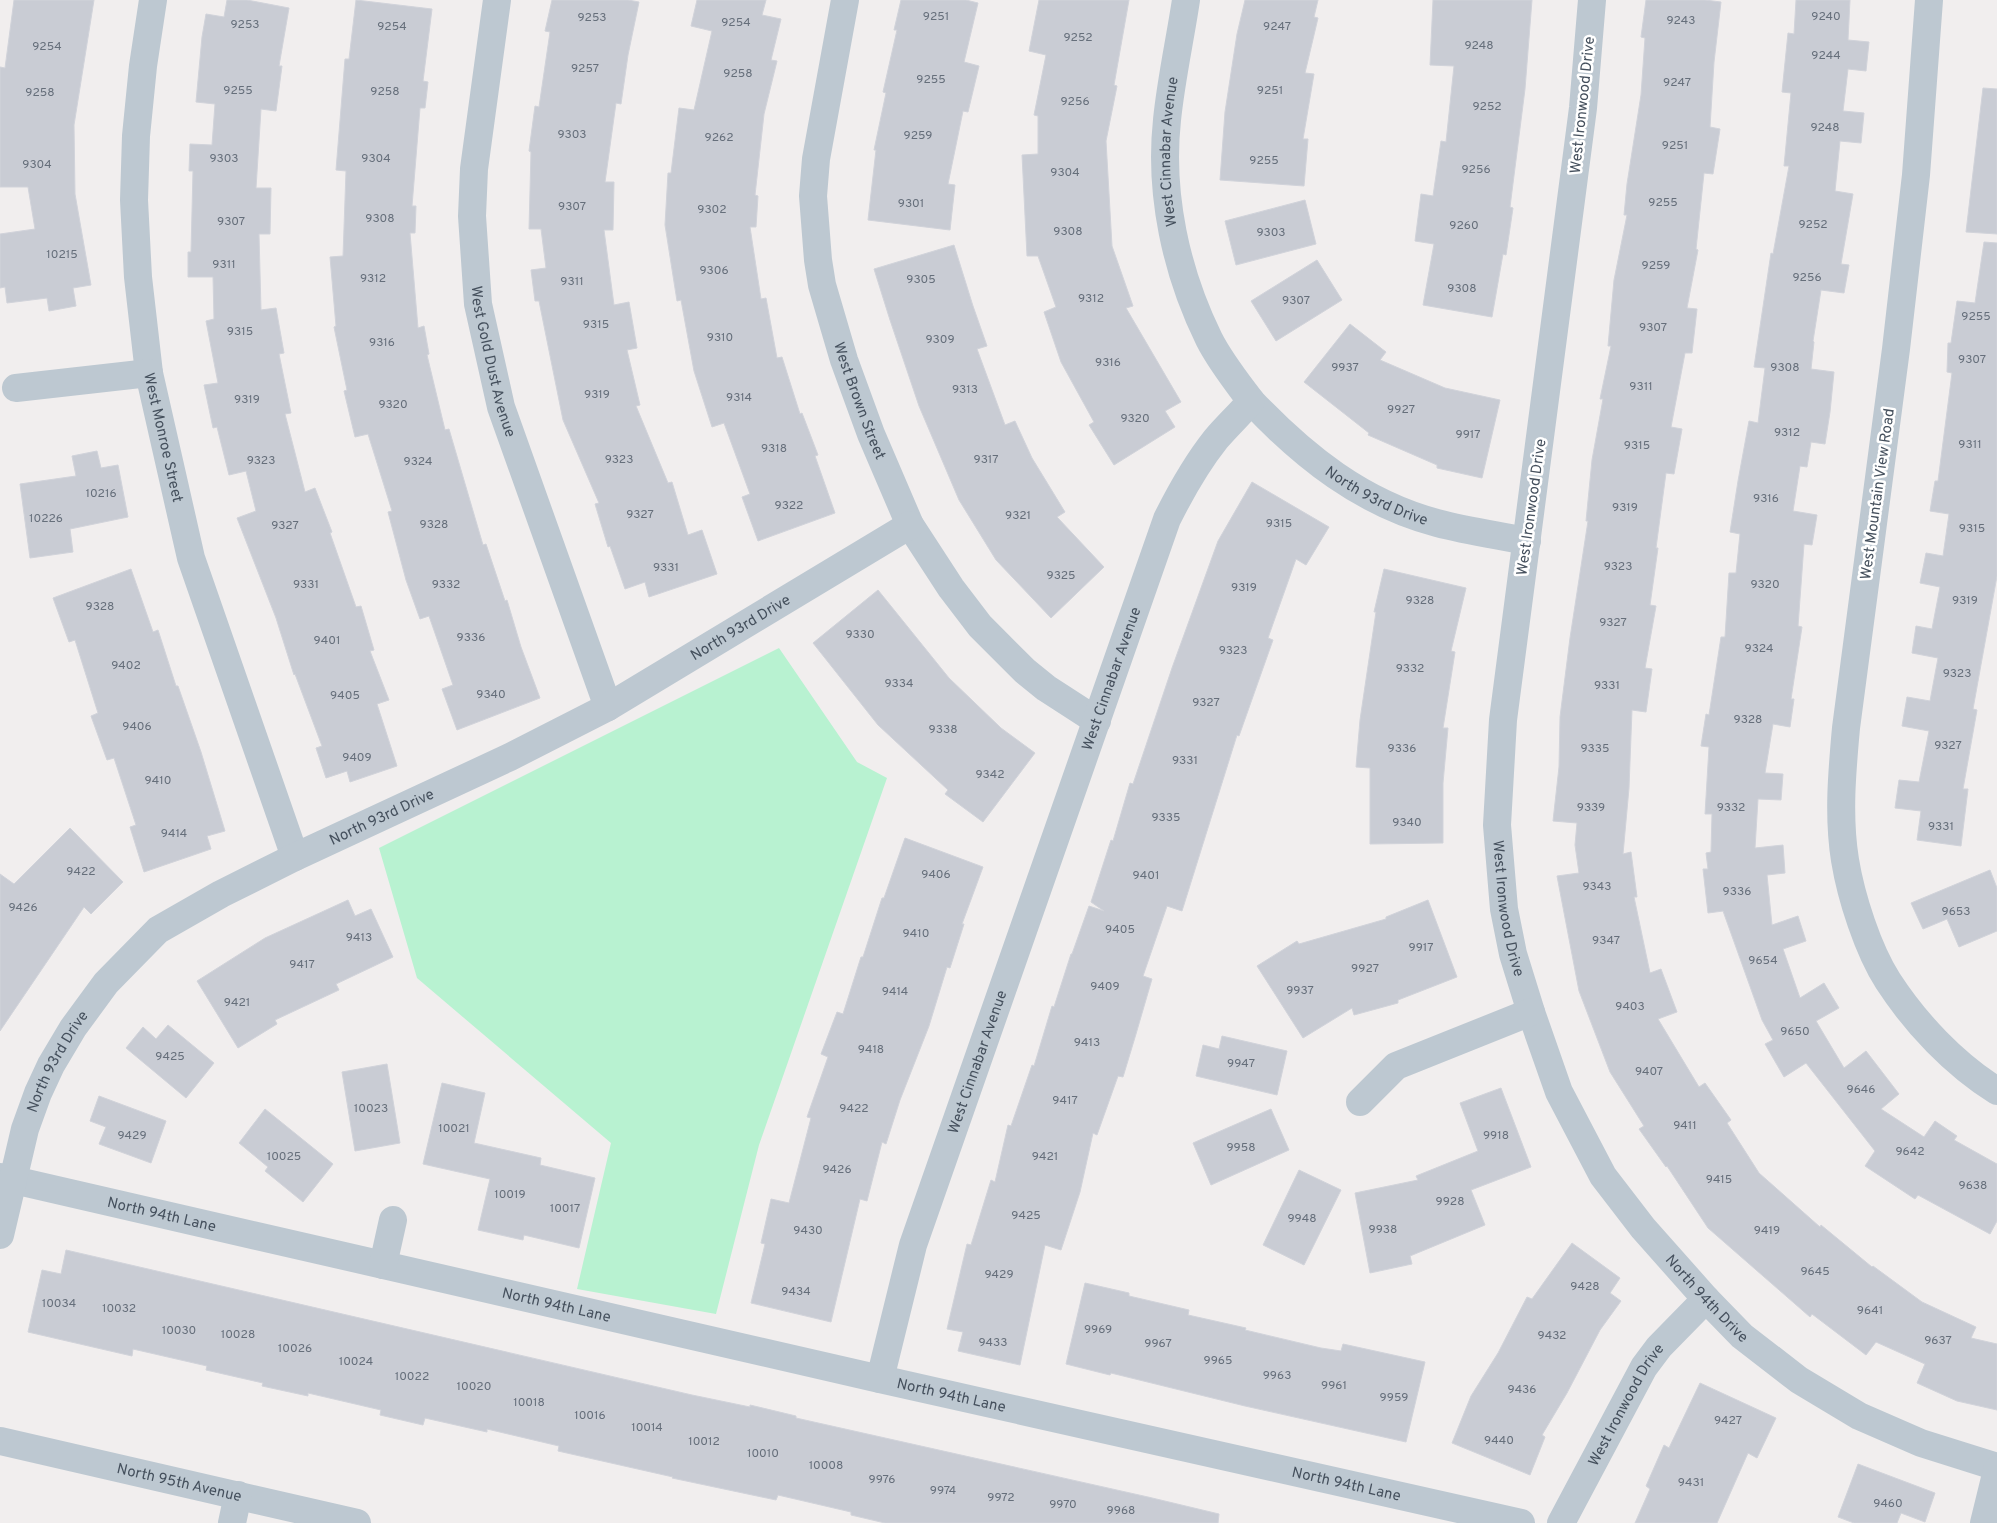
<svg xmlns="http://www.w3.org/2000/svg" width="1997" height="1523" viewBox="0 0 1997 1523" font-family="Overpass,sans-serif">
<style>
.green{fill:#b8f2d1}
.building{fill:#c9ccd4;stroke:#d1d3da}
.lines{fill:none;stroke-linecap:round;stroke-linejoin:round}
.minor{stroke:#bdc8d1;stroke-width:28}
.labels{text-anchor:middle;stroke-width:5;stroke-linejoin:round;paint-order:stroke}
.number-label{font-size:12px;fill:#666f7b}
.street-label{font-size:15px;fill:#45505d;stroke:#fff}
</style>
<rect width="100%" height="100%" fill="#f1eeee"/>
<polygon class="green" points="779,648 857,762 887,778 759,1145 716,1314 577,1289 611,1143 417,978 379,848"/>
<g class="building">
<polygon points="14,0 94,0 74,125 75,194 91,285 73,288 76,306 49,311 47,298 7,303 5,287 0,288 0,234 35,229 28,187 0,187 0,67 5,68"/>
<polygon points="227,0 247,0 289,8 279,66 282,66 276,111 261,109 256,188 271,188 270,234 259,234 261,310 276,308 284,353 279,354 291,413 285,414 305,492 315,488 332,532 330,533 356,607 361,606 374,650 370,651 389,700 377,704 397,766 350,782 347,771 326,778 316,748 322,746 295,674 294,675 276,618 237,518 256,511 246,471 229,475 217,427 213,428 204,385 218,383 206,321 214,319 213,277 188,277 188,252 191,252 193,171 189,171 190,144 212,145 215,104 196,102 202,37 206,14 224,17"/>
<polygon points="356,0 432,9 423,81 428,82 425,108 420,108 412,206 416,206 415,233 410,233 418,328 424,326 429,354 427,355 445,430 449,429 483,545 486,544 505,601 507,600 521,647 540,698 457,730 442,689 453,685 429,616 420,619 406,580 388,512 392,511 368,434 355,437 344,391 347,390 334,327 336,326 330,257 343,256 346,171 336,170 345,59 349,59"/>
<polygon points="552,0 628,0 639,2 628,55 621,104 616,103 605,182 614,182 613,230 604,230 614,305 629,302 637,348 627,350 640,405 636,406 668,483 672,482 688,535 702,530 717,574 649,597 645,582 625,589 610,546 608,547 595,504 599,503 563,420 539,301 535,301 531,270 546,268 541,229 529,229 531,152 529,151 535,106 539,107 550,32 545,31"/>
<polygon points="697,0 766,0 762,15 781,19 771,60 777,61 764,114 755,195 758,196 756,227 750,227 761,299 766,298 777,358 782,357 800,414 802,413 818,455 815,456 835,513 758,541 742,497 750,494 724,423 712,427 694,371 681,300 677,301 665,225 668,173 671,173 679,108 694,110 712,31 691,26"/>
<polygon points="901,0 966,0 978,3 964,62 979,66 968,112 963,111 948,184 955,185 950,230 868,220 876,150 874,150 886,93 883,92 897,30 894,30"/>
<polygon points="1039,0 1129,0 1114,85 1117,86 1106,141 1112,246 1133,306 1126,308 1181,402 1165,411 1175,427 1114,465 1089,425 1094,422 1061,362 1044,312 1056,307 1038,256 1027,256 1022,155 1038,154 1038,116 1034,115 1046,55 1029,51"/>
<polygon points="1245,0 1318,0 1314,17 1318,18 1305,73 1314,74 1303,139 1308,139 1304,186 1220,180 1225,112 1237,34"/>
<polygon points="1433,0 1532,0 1525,89 1510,207 1513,208 1506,255 1503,254 1492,317 1423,305 1434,244 1415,241 1421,194 1433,196 1441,141 1446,142 1454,66 1430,65"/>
<polygon points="1646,0 1705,0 1721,2 1714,62 1710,127 1720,129 1713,174 1704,173 1696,249 1698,250 1687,308 1697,309 1692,353 1685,353 1671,427 1682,429 1674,474 1666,473 1656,548 1658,548 1650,605 1656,606 1645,668 1652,669 1646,712 1632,710 1629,788 1623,854 1631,852 1637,897 1634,897 1650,973 1661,969 1677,1012 1658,1019 1699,1087 1705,1083 1731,1120 1727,1123 1759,1173 1820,1227 1821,1225 1872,1267 1873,1266 1922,1302 1976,1327 1971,1338 1997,1344 1997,1410 1957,1401 1917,1383 1925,1364 1876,1342 1866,1355 1812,1314 1810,1317 1708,1228 1667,1166 1666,1167 1639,1129 1644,1126 1610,1072 1579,991 1557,876 1579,873 1575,845 1577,823 1553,821 1559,767 1560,717 1570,638 1588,521 1586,521 1592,460 1603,399 1600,399 1611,346 1608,346 1614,280 1627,215 1624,215 1627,184 1641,95 1645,38 1641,37"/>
<polygon points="1796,0 1850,0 1848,40 1869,42 1866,71 1848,69 1843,111 1864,113 1861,143 1840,141 1835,191 1853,194 1841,264 1849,265 1844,293 1821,290 1813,341 1814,342 1811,369 1834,372 1830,412 1825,444 1811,442 1807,467 1800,466 1793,511 1817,515 1812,545 1804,544 1798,626 1802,627 1791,699 1794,699 1790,727 1773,724 1765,773 1783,774 1781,800 1758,799 1755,848 1783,845 1785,873 1767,875 1772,925 1798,916 1806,941 1783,949 1800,998 1824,983 1839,1008 1816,1021 1844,1068 1866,1051 1899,1094 1881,1109 1924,1137 1935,1121 1957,1136 1954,1140 1997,1164 1997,1221 1990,1234 1918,1195 1915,1199 1865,1166 1875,1151 1806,1063 1784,1077 1765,1044 1773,1040 1762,1020 1723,911 1708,913 1703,869 1708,869 1706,853 1711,852 1712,814 1705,814 1709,747 1701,746 1706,714 1709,715 1721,637 1725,637 1729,573 1736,573 1740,534 1730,532 1738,481 1749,421 1758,423 1765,368 1754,367 1771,253 1773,254 1789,166 1784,166 1791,93 1782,92 1788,33 1794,34"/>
<polygon points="1983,88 1997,89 1997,234 1966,232"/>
<polygon points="1305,200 1316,244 1236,265 1225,221"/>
<polygon points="1984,242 1997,243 1997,576 1973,709 1977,710 1963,789 1968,789 1961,846 1917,840 1921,811 1895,808 1899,780 1919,782 1929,731 1902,726 1907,697 1930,701 1938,658 1912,653 1916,626 1932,629 1940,587 1920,583 1926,553 1943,556 1949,514 1930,511 1935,481 1938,481 1952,373 1947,372 1948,343 1951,343 1957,301 1975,303"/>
<polygon points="954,245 973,306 987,346 977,349 1005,425 1015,421 1032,458 1065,512 1057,517 1104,567 1051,618 996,560 959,500 919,406 890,320 874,269"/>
<polygon points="1317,260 1342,300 1276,341 1251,301"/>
<polygon points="1350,324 1386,352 1380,360 1445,388 1500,400 1482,478 1437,468 1437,465 1368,435 1369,433 1304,382"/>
<polygon points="97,451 101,468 118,465 128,517 70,529 73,552 30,558 20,484 76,476 72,456"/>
<polygon points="1252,482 1329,527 1306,565 1296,559 1268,638 1273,640 1239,736 1237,735 1182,911 1167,906 1143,976 1152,979 1136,1034 1123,1077 1118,1076 1097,1135 1093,1133 1080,1192 1061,1250 1045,1245 1020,1365 958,1351 963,1332 947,1329 967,1244 971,1245 991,1180 995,1182 1008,1125 1011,1126 1032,1065 1034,1066 1052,1006 1054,1007 1071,954 1072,954 1089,906 1104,911 1091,902 1111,840 1113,841 1130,783 1133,784 1172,668 1218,541"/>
<polygon points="131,569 153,632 158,630 176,686 178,686 201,752 225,831 207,836 211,849 144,872 130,827 136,825 114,758 107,760 91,716 98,713 75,640 69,642 53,598"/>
<polygon points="1384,569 1466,588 1451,651 1455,652 1443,728 1448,728 1443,783 1443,843 1370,844 1370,768 1356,767 1360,720 1376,612 1374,612"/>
<polygon points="878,590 949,678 1001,728 1035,753 983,822 945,794 948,790 878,725 813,643"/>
<polygon points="70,828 123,882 91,914 84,907 0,1031 0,874 14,884"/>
<polygon points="905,838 983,867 962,924 964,924 950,968 947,967 929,1026 900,1100 886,1144 882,1142 867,1201 860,1199 831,1322 751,1303 765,1244 761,1243 771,1199 789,1203 811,1118 807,1117 828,1057 821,1054 837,1012 843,1014 861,957 863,957 882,898 884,898"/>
<polygon points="1990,870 1997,888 1997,931 1959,947 1947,919 1923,929 1911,903"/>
<polygon points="348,900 355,916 371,909 393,957 336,984 339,990 275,1020 277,1024 238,1048 197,981 265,938"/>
<polygon points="1428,900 1457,977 1398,1000 1398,1003 1354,1015 1352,1008 1303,1038 1257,966 1297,941 1299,944 1386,919 1386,917"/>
<polygon points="168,1025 214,1063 186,1098 126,1048 143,1027 156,1039"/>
<polygon points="1222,1036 1287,1051 1277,1095 1196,1076 1203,1045 1219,1049"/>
<polygon points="387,1064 400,1143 355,1151 342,1072"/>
<polygon points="442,1083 485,1093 474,1143 541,1158 540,1165 595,1178 579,1248 524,1235 523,1240 478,1230 490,1179 423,1164"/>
<polygon points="1501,1088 1531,1167 1471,1190 1485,1225 1410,1256 1412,1264 1370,1273 1355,1193 1418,1180 1416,1176 1478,1151 1460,1103"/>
<polygon points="99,1096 166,1121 151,1163 99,1144 106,1127 90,1121"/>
<polygon points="265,1109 333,1164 303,1202 265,1171 268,1167 239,1143"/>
<polygon points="1271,1109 1289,1150 1211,1185 1193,1143"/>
<polygon points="1299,1170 1341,1190 1304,1265 1263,1245"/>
<polygon points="1572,1243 1620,1278 1610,1293 1621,1301 1600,1330 1567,1393 1542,1435 1545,1437 1530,1475 1452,1443 1471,1396 1498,1353 1527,1297 1532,1299"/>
<polygon points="66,1250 692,1395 750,1407 750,1405 796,1416 796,1418 1148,1497 1219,1514 1218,1523 885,1523 851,1515 851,1512 778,1495 776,1500 672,1478 673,1477 558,1451 559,1446 487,1429 487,1432 425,1418 423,1425 380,1415 381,1410 308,1393 308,1396 262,1386 263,1383 206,1370 207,1366 133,1349 132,1356 28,1332 42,1270 61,1274"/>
<polygon points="1085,1283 1129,1293 1129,1296 1189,1310 1188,1315 1246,1328 1245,1330 1321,1348 1341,1351 1343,1344 1425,1362 1406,1442 1245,1406 1111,1373 1110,1375 1066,1364"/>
<polygon points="1700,1383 1776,1418 1757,1458 1748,1453 1717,1523 1635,1523 1650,1489 1646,1486 1664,1445 1669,1448"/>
<polygon points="1858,1464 1935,1493 1925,1522 1901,1513 1897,1523 1854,1523 1838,1517"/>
</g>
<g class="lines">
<g class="minor">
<path id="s1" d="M153,0L143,66L136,136L134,200L138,277L149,373L191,558L295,857"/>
<path id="s2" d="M497,0L474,169L472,216L478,304L501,407L608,707"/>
<path id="s3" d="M845,0L816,159L813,196L818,260L822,285L844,360L871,434L910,525L951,588L980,626L1025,671L1046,688L1097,721"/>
<path id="s4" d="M1592,0L1583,108L1503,720L1497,825L1504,909L1513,954L1531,1012L1559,1092L1603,1176L1643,1228L1706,1299L1742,1336L1799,1380L1859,1416L1921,1443L1997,1467"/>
<path d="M1929,0L1916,175L1896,349L1846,728C1842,772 1838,817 1845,860C1851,897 1868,950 1888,981C1916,1024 1954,1064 1997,1091"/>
<polyline points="16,388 149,373"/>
<path id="s5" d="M1251,401C1304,457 1362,503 1437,523C1467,531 1497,535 1527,541"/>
<polyline points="1360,1102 1396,1066 1531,1012"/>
<path id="s6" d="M0,1177L880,1379L1521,1523"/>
<path id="s7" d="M0,1235L25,1129L38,1093L51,1065L73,1028L106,983L158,930L221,894L295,857L510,757L608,707L910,525"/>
<polyline points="383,1265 393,1220"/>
<path id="s8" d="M880,1379L913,1245L1167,519C1181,491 1196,464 1216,439C1227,426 1240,414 1251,401C1236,381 1220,361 1209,339C1176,272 1159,194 1167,120C1171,80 1180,40 1186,0"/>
<path id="s9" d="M0,1441L357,1523"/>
<polyline points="232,1523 238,1495"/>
<path id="s10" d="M1561,1523L1644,1367L1659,1347L1706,1299"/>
<polyline points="1984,1523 1997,1470"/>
</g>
</g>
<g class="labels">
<g class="number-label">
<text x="936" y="20">9251</text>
<text x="1826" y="20">9240</text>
<text x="592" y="21">9253</text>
<text x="1681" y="24">9243</text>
<text x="736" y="26">9254</text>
<text x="245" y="28">9253</text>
<text x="392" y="30">9254</text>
<text x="1277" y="30">9247</text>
<text x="1078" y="41">9252</text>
<text x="1479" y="49">9248</text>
<text x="47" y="50">9254</text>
<text x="1826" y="59">9244</text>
<text x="585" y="72">9257</text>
<text x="738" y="77">9258</text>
<text x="931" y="83">9255</text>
<text x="1677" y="86">9247</text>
<text x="238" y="94">9255</text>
<text x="1270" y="94">9251</text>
<text x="385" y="95">9258</text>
<text x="40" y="96">9258</text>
<text x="1075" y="105">9256</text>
<text x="1487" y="110">9252</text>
<text x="1825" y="131">9248</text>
<text x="572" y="138">9303</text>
<text x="918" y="139">9259</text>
<text x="719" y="141">9262</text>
<text x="1675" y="149">9251</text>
<text x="224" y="162">9303</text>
<text x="376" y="162">9304</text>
<text x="1264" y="164">9255</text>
<text x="37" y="168">9304</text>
<text x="1476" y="173">9256</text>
<text x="1065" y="176">9304</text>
<text x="1663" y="206">9255</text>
<text x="911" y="207">9301</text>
<text x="572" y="210">9307</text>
<text x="712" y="213">9302</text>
<text x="380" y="222">9308</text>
<text x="231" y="225">9307</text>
<text x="1813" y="228">9252</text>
<text x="1464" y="229">9260</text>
<text x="1068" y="235">9308</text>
<text x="1271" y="236">9303</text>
<text x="62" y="258">10215</text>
<text x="224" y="268">9311</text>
<text x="1656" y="269">9259</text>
<text x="714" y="274">9306</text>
<text x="1807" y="281">9256</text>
<text x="373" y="282">9312</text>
<text x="921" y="283">9305</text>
<text x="572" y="285">9311</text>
<text x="1462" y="292">9308</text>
<text x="1091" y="302">9312</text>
<text x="1296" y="304">9307</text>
<text x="1976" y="320">9255</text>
<text x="596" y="328">9315</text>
<text x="1653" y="331">9307</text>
<text x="240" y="335">9315</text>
<text x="720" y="341">9310</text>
<text x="940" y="343">9309</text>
<text x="382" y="346">9316</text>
<text x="1972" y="363">9307</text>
<text x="1108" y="366">9316</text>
<text x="1345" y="371">9937</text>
<text x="1785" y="371">9308</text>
<text x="1641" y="390">9311</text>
<text x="965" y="393">9313</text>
<text x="597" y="398">9319</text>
<text x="739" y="401">9314</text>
<text x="247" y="403">9319</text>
<text x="393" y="408">9320</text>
<text x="1401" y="413">9927</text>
<text x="1135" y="422">9320</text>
<text x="1787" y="436">9312</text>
<text x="1468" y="438">9917</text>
<text x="1970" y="448">9311</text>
<text x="1637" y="449">9315</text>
<text x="774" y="452">9318</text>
<text x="619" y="463">9323</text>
<text x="986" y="463">9317</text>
<text x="261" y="464">9323</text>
<text x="418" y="465">9324</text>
<text x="101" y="497">10216</text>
<text x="1766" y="502">9316</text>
<text x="789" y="509">9322</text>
<text x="1625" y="511">9319</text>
<text x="640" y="518">9327</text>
<text x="1018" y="519">9321</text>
<text x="46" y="522">10226</text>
<text x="1279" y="527">9315</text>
<text x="434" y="528">9328</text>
<text x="285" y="529">9327</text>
<text x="1972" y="532">9315</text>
<text x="1618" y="570">9323</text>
<text x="666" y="571">9331</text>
<text x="1061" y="579">9325</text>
<text x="306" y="588">9331</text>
<text x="446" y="588">9332</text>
<text x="1765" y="588">9320</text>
<text x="1244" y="591">9319</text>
<text x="1420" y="604">9328</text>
<text x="1965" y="604">9319</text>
<text x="100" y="610">9328</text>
<text x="1613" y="626">9327</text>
<text x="860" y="638">9330</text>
<text x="471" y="641">9336</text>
<text x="327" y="644">9401</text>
<text x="1759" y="652">9324</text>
<text x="1233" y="654">9323</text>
<text x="126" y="669">9402</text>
<text x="1410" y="672">9332</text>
<text x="1957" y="677">9323</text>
<text x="899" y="687">9334</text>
<text x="1607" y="689">9331</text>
<text x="491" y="698">9340</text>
<text x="345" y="699">9405</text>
<text x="1206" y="706">9327</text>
<text x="1748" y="723">9328</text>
<text x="137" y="730">9406</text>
<text x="943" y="733">9338</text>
<text x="1948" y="749">9327</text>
<text x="1402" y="752">9336</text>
<text x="1595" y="752">9335</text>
<text x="357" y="761">9409</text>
<text x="1185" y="764">9331</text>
<text x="990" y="778">9342</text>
<text x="158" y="784">9410</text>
<text x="1591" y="811">9339</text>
<text x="1731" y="811">9332</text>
<text x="1166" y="821">9335</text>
<text x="1407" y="826">9340</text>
<text x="1941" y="830">9331</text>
<text x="174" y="837">9414</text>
<text x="81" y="875">9422</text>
<text x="936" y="878">9406</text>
<text x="1146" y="879">9401</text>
<text x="1597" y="890">9343</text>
<text x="1737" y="895">9336</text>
<text x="23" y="911">9426</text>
<text x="1956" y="915">9653</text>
<text x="1120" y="933">9405</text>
<text x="916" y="937">9410</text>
<text x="359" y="941">9413</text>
<text x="1606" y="944">9347</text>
<text x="1421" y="951">9917</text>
<text x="1763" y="964">9654</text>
<text x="302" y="968">9417</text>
<text x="1365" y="972">9927</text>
<text x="1105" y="990">9409</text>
<text x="1300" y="994">9937</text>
<text x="895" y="995">9414</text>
<text x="237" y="1006">9421</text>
<text x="1630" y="1010">9403</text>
<text x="1795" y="1035">9650</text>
<text x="1087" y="1046">9413</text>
<text x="871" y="1053">9418</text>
<text x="170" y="1060">9425</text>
<text x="1241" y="1067">9947</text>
<text x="1649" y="1075">9407</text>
<text x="1861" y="1093">9646</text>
<text x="1065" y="1104">9417</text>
<text x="371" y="1112">10023</text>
<text x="854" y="1112">9422</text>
<text x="1685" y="1129">9411</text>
<text x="454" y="1132">10021</text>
<text x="132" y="1139">9429</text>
<text x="1496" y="1139">9918</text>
<text x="1241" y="1151">9958</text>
<text x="1910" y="1155">9642</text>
<text x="284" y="1160">10025</text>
<text x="1045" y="1160">9421</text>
<text x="837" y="1173">9426</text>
<text x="1719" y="1183">9415</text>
<text x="1973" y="1189">9638</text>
<text x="510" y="1198">10019</text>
<text x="1450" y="1205">9928</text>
<text x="565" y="1212">10017</text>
<text x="1026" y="1219">9425</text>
<text x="1302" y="1222">9948</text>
<text x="1383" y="1233">9938</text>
<text x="808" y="1234">9430</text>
<text x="1767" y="1234">9419</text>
<text x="1815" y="1275">9645</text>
<text x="999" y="1278">9429</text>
<text x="1585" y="1290">9428</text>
<text x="796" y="1295">9434</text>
<text x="59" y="1307">10034</text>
<text x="119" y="1312">10032</text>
<text x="1870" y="1314">9641</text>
<text x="1098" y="1333">9969</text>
<text x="179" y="1334">10030</text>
<text x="238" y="1338">10028</text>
<text x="1552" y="1339">9432</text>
<text x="1938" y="1344">9637</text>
<text x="993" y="1346">9433</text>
<text x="1158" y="1347">9967</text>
<text x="295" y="1352">10026</text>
<text x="1218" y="1364">9965</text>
<text x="356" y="1365">10024</text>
<text x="1277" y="1379">9963</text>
<text x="412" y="1380">10022</text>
<text x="1334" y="1389">9961</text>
<text x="474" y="1390">10020</text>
<text x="1522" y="1393">9436</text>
<text x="1394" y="1401">9959</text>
<text x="529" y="1406">10018</text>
<text x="590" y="1419">10016</text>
<text x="1728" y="1424">9427</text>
<text x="647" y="1431">10014</text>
<text x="1499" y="1444">9440</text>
<text x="704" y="1445">10012</text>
<text x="763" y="1457">10010</text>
<text x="826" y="1469">10008</text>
<text x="882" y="1483">9976</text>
<text x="1691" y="1486">9431</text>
<text x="943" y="1494">9974</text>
<text x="1001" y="1501">9972</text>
<text x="1888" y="1507">9460</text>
<text x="1063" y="1508">9970</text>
<text x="1121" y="1514">9968</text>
</g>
<g class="street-label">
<text transform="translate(1582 105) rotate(-84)" y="5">West Ironwood Drive</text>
<text dy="5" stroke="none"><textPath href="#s8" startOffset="1322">West Cinnabar Avenue</textPath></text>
<text dy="5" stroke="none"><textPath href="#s2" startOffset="365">West Gold Dust Avenue</textPath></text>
<text dy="5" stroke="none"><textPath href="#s3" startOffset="410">West Brown Street</textPath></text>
<text dy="5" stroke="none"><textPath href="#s1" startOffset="441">West Monroe Street</textPath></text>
<text dy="5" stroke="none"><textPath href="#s5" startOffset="159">North 93rd Drive</textPath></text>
<text transform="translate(1877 494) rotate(-82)" y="5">West Mountain View Road</text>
<text transform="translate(1531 507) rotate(-82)" y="5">West Ironwood Drive</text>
<text dy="5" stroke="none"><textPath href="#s7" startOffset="1008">North 93rd Drive</textPath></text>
<text dy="5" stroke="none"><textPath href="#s8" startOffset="738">West Cinnabar Avenue</textPath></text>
<text dy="5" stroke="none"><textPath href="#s7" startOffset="602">North 93rd Drive</textPath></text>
<text dy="5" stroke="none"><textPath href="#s4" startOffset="915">West Ironwood Drive</textPath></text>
<text dy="5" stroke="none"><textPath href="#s8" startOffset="332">West Cinnabar Avenue</textPath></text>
<text dy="5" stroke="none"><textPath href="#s7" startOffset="184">North 93rd Drive</textPath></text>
<text dy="5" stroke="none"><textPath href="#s6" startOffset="166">North 94th Lane</textPath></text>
<text dy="5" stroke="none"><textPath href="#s4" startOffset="1362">North 94th Drive</textPath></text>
<text dy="5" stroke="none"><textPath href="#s6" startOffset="571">North 94th Lane</textPath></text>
<text dy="5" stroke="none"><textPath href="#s6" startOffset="976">North 94th Lane</textPath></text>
<text dy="5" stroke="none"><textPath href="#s10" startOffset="135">West Ironwood Drive</textPath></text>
<text dy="5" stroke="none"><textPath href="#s9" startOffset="184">North 95th Avenue</textPath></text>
<text dy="5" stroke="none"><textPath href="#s6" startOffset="1381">North 94th Lane</textPath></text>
</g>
</g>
</svg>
